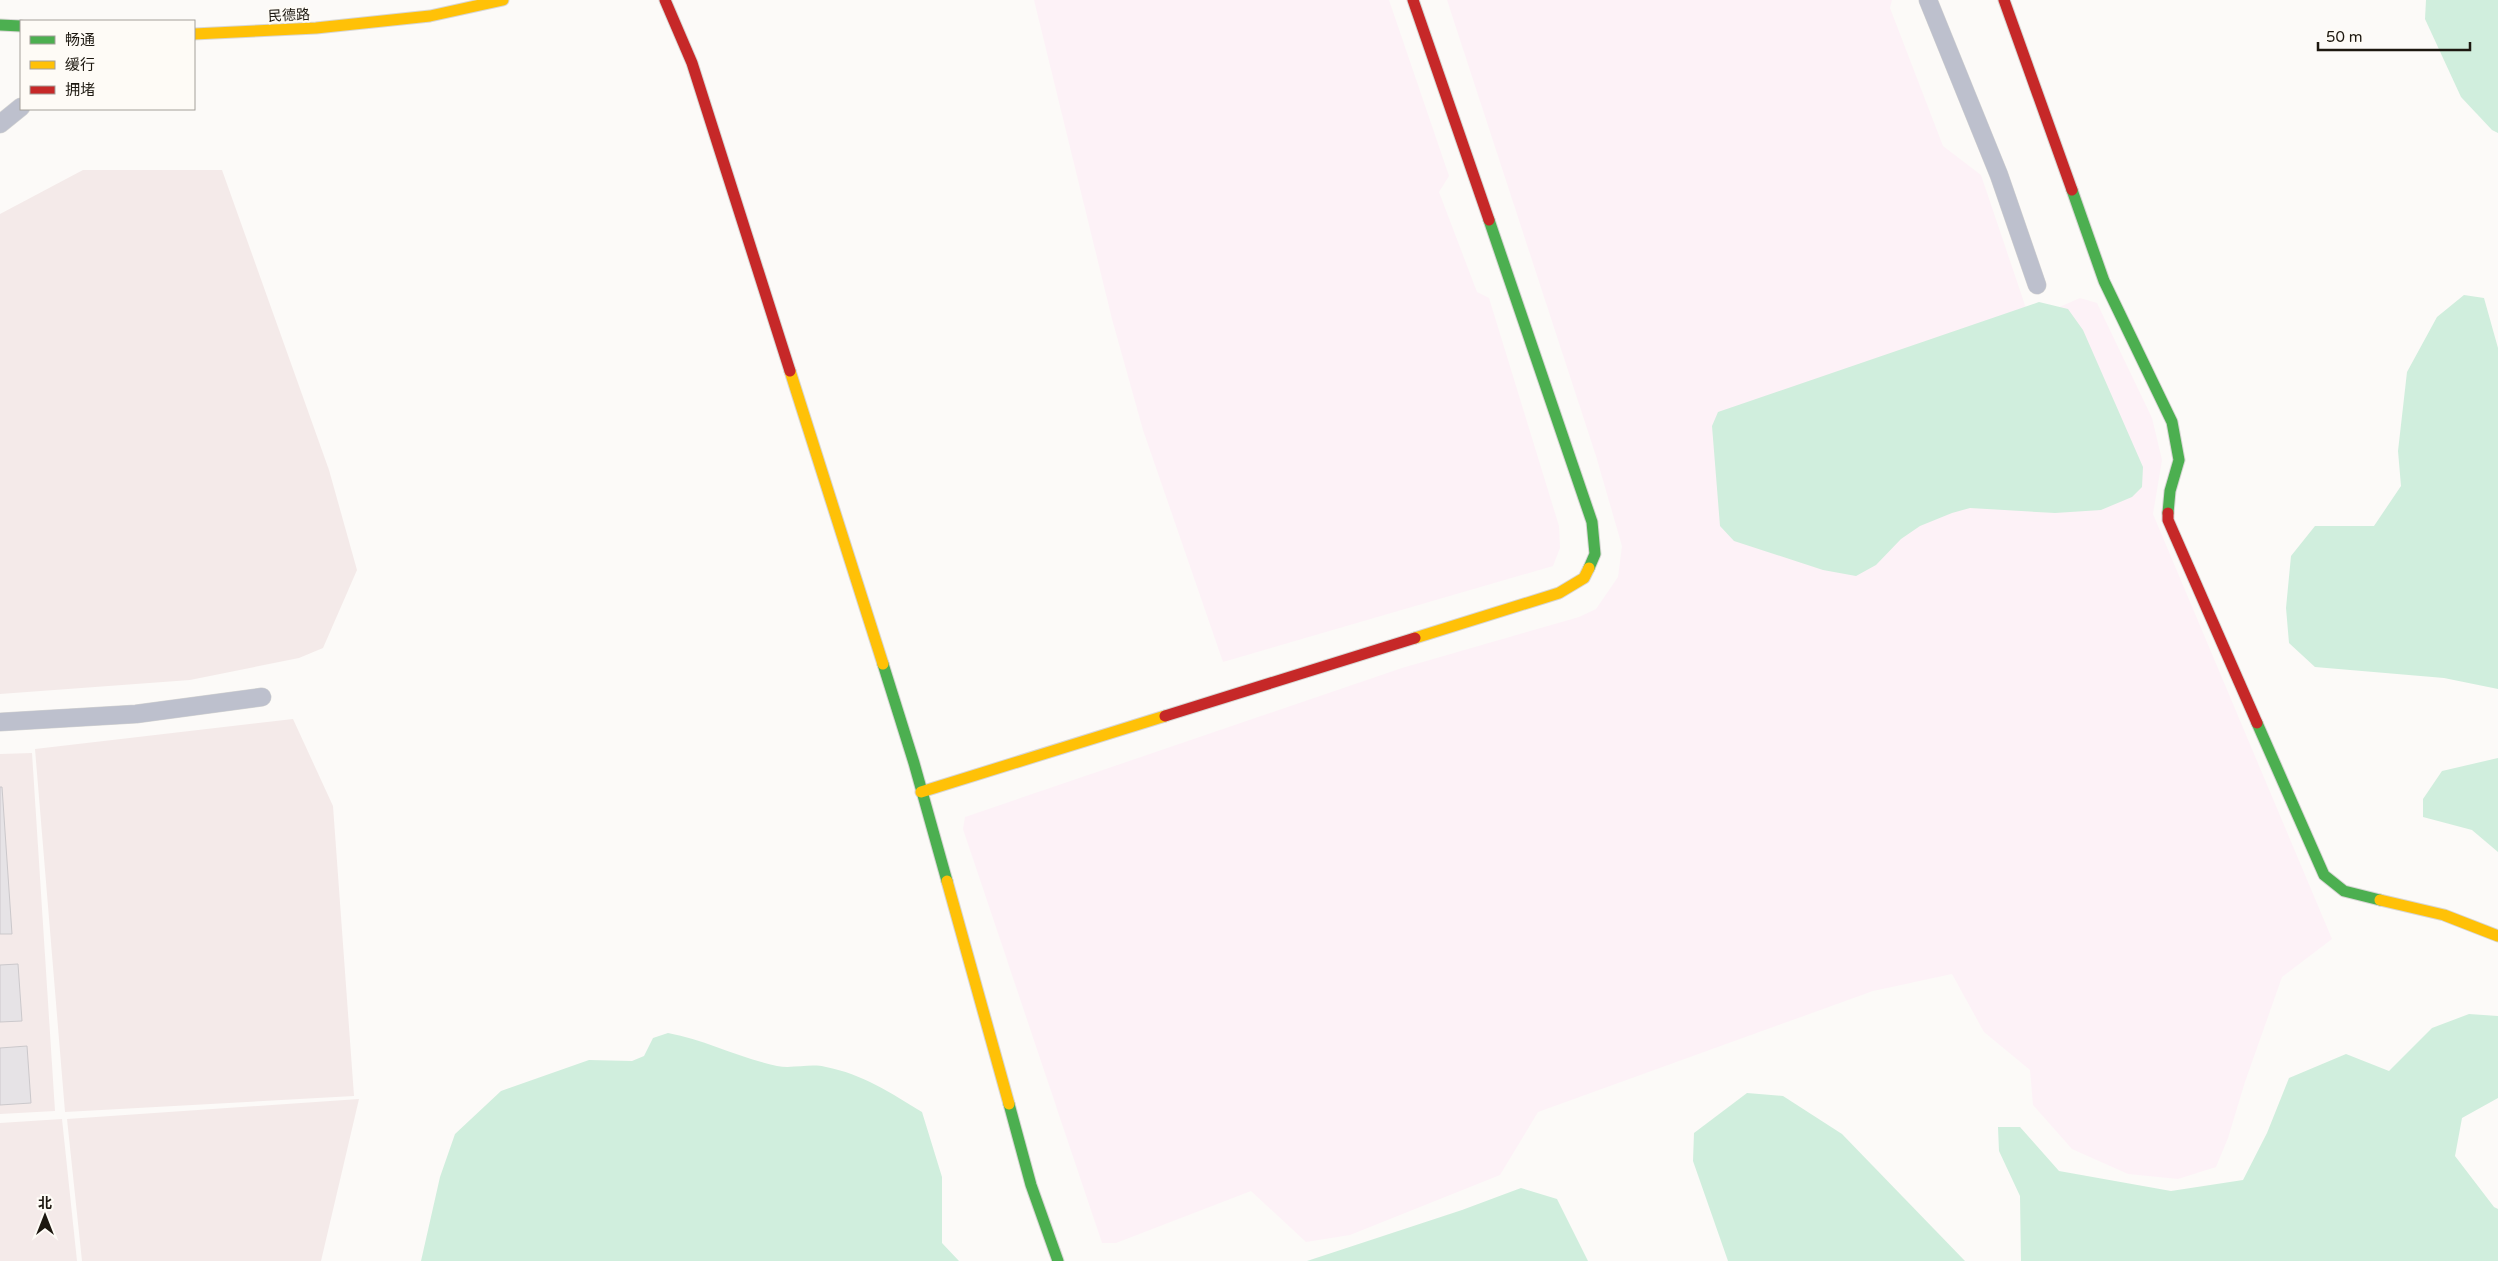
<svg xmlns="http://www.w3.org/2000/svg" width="2498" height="1261" viewBox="0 0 2498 1261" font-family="'Varela Round','Noto Sans SC',sans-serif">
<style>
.industrial{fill:#f4eae9}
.education{fill:#fdf2f7}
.green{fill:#d0eedd}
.building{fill:#e6e3e6;stroke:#cbc8cb}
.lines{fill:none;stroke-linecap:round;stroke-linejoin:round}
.street-casing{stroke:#d7d6d4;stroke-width:19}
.fast-casing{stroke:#d7d6d4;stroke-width:13}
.slow-casing{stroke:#d7d6d4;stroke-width:13}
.jam-casing{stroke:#d7d6d4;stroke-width:13}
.street{stroke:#bdc0cd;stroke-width:18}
.fast{stroke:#4caf50;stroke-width:11}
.slow{stroke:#ffc107;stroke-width:11}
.jam{stroke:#c62828;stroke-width:11}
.labels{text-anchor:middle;stroke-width:4.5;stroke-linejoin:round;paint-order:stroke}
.street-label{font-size:14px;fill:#1d1810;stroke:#fefbf6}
</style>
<rect width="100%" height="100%" fill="#fcfaf8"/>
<g class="industrial">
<polygon points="83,170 222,170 329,470 357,570 323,648 299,658 190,680 0,694 0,214"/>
<polygon points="293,719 333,806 354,1096 65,1112 35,749"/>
<polygon points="32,753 55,1111 0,1114 0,754"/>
<polygon points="359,1099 321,1261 82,1261 67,1119"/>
<polygon points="62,1119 77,1261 0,1261 0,1123"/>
</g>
<g class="education">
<polygon points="1034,0 1389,0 1449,176 1439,192 1477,292 1489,298 1559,526 1560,548 1553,566 1223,662 1143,430 1112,319"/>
<polygon points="1447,0 1892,0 1890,8 1943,146 1981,175 2030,320 2080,298 2097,303 2152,418 2162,460 2153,514 2332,939 2282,977 2245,1082 2228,1138 2216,1167 2178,1179 2128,1174 2072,1149 2033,1105 2030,1070 1984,1032 1952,974 1873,991 1538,1112 1500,1175 1350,1235 1306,1242 1251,1191 1116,1243 1102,1243 963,829 965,817 1402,668 1579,617 1596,609 1618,577 1622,546 1596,456"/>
</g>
<g class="green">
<polygon points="2426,0 2498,0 2498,133 2492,130 2461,97 2425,19"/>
<polygon points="2464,295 2484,298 2498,348 2498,689 2444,678 2315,667 2289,643 2286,608 2291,556 2315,526 2374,526 2401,486 2398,451 2407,372 2437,317"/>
<polygon points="2039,302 2068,309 2083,330 2143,467 2142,487 2132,497 2101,510 2055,513 1970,508 1952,513 1920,526 1901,539 1876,565 1856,576 1823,570 1734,541 1720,526 1712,426 1718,412"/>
<polygon points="2498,758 2498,852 2472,830 2423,817 2423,799 2442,771"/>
<polygon points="2469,1014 2498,1016 2498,1098 2462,1118 2455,1156 2494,1207 2498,1209 2498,1261 2021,1261 2020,1196 1999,1151 1998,1127 2020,1127 2059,1171 2171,1191 2243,1180 2267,1133 2289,1078 2346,1054 2389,1071 2432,1028"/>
<path d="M668,1033C706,1040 739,1058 777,1066C793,1069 811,1063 826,1067C862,1074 891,1093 922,1112L942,1177V1243L959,1261H421L440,1177L455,1134L501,1091L589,1060L632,1061L644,1056L653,1038Z"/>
<polygon points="1747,1093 1783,1096 1842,1134 1965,1261 1728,1261 1693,1161 1694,1133"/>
<polygon points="1521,1188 1557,1199 1588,1261 1307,1261 1462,1210"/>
</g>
<g class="building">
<polygon points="0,787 2,787 12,934 0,934"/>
<polygon points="18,964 22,1021 0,1022 0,965"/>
<polygon points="27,1046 31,1103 0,1105 0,1048"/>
</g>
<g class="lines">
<defs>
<g id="street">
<polyline points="1928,0 1999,175 2037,285"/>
<polyline points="0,124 21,107"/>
<polyline points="0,722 136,714 262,697"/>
</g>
<g id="fast">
<polyline points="0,25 21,26"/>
<polyline points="2072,190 2104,281 2172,422 2179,460 2170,491 2168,513"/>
<polyline points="1489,220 1592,522 1595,554 1589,568"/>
<polyline points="883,664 914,763 947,881"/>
<polyline points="2257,723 2324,875 2344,891 2380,900"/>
<polyline points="1009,1104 1031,1185 1058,1261"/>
</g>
<g id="slow">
<polyline points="194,34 316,28 430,16 503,0"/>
<polyline points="790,371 883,664"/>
<polyline points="1415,638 1559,593 1584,578 1589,568"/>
<polyline points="921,792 1165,716"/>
<polyline points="947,881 1009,1104"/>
<polyline points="2380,900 2444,915 2498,936"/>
</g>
<g id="jam">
<polyline points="665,0 692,63 790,371"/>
<polyline points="1413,0 1489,220"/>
<polyline points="2004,0 2072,190"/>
<polyline points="2168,513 2168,520 2257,723"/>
<polyline points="1165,716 1415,638"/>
</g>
</defs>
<use href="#street" class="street-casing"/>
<use href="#fast" class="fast-casing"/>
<use href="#slow" class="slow-casing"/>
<use href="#jam" class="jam-casing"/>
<use href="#street" class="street"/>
<use href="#fast" class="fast"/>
<use href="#slow" class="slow"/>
<use href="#jam" class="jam"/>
</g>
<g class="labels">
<g class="street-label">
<text transform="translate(289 15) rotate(-3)" y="5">民德路</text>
</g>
</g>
<rect x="20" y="20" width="175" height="90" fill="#fefbf6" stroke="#a4a09a"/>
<rect x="30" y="36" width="25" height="8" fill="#4caf50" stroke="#a4a09a"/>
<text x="65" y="45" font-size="15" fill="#1d1810">畅通</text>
<rect x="30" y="61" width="25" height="8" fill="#ffc107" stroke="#a4a09a"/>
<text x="65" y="70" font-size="15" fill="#1d1810">缓行</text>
<rect x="30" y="86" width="25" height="8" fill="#c62828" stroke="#a4a09a"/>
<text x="65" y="95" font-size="15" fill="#1d1810">拥堵</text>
<g transform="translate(45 1216)" stroke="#fefbf6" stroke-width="4" paint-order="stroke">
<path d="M0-4L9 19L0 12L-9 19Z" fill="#1d1810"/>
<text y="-8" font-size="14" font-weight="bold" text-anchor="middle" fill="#1d1810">北</text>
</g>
<path d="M2318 42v8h152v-8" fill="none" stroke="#1d1810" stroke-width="2.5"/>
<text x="2326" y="42" font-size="15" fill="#1d1810" stroke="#fefbf6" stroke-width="4" paint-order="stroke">50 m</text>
</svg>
